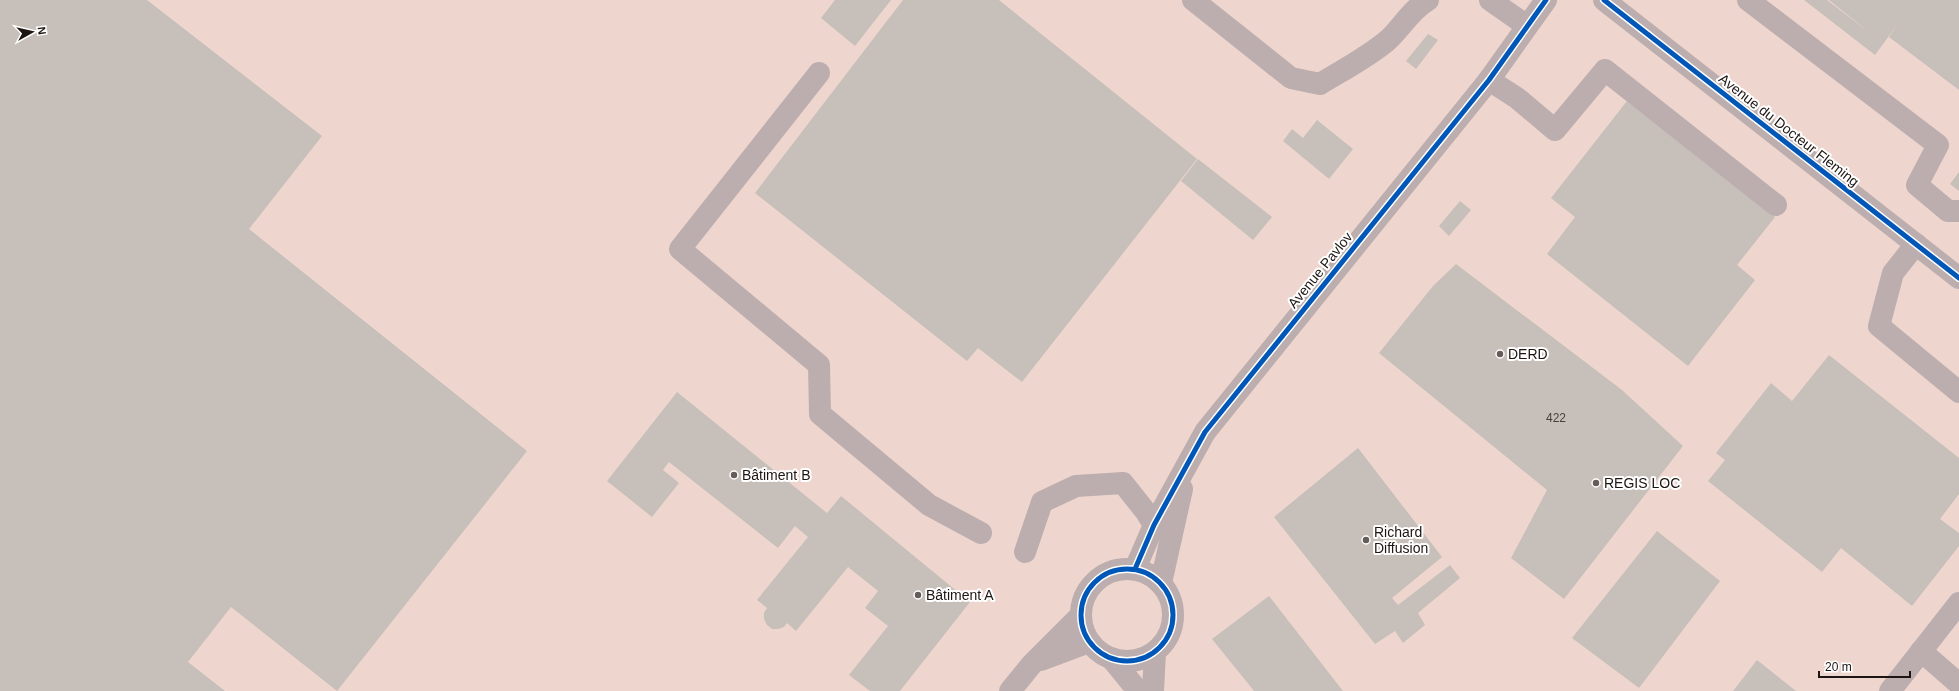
<svg xmlns="http://www.w3.org/2000/svg" width="1959" height="691" viewBox="0 0 1959 691" font-family="Arial,sans-serif">
<style>
.built{fill:#eed6ce}
.building{fill:#c7bfba}
.lines{fill:none;stroke-linecap:round;stroke-linejoin:round}
.minor{stroke:#bcadae;stroke-width:22}
.cycleway-casing{stroke:#fff;stroke-width:8}
.cycleway{stroke:#0057b8;stroke-width:5}
.poi-dot{fill:#655b58;stroke:#fff;stroke-width:1.5}
.labels{text-anchor:middle;stroke-width:4;stroke-linejoin:round;paint-order:stroke}
.number-label{font-size:12px;fill:#48403c}
.street-label{font-size:14px;fill:#1d1512;stroke:#fff}
.poi-label{font-size:14px;fill:#1d1512;stroke:#fff;text-anchor:start}
</style>
<rect width="100%" height="100%" fill="#eaded9"/>
<rect class="built" x="0" y="0" width="1959" height="691"/>
<g class="building">
<polygon points="0,0 147,0 322,136 249,229 527,451 337,691 231,607 188,662 225,691 0,691"/>
<polygon points="835,0 891,0 855,46 821,18"/>
<polygon points="903,0 999,0 1197,159 1022,382 978,348 967,361 755,193"/>
<polygon points="1804,0 1827,0 1869,32 1829,0 1959,0 1959,90 1889,37 1897,25 1875,55"/>
<polygon points="1428,34 1438,40 1416,69 1406,61"/>
<polygon points="1627,101 1775,217 1737,265 1755,280 1688,366 1547,254 1575,217 1551,198"/>
<polygon points="1317,120 1353,149 1329,179 1283,141 1292,129 1303,138"/>
<polygon points="1198,159 1272,217 1253,240 1181,181"/>
<polygon points="1959,172 1959,191 1950,184"/>
<polygon points="1460,201 1471,210 1449,236 1439,226"/>
<polygon points="1456,264 1622,390 1683,446 1564,599 1511,558 1547,490 1379,353 1433,286"/>
<polygon points="1829,355 1959,458 1959,494 1940,519 1959,533 1959,546 1912,606 1841,548 1822,572 1708,481 1725,460 1716,453 1771,383 1792,401"/>
<polygon points="677,392 827,513 841,496 970,602 900,691 870,691 849,675 888,626 865,608 878,591 848,567 796,631 787,623 784,627 778,629 772,629 767,625 764,619 764,613 767,608 757,600 808,537 795,526 778,548 669,462 663,470 679,483 652,517 607,481"/>
<polygon points="1358,448 1442,557 1392,598 1398,605 1450,565 1460,578 1418,613 1425,625 1403,643 1395,631 1375,644 1274,517"/>
<polygon points="1657,531 1720,581 1639,688 1572,638"/>
<polygon points="1269,596 1343,691 1254,691 1212,639"/>
<polygon points="1757,660 1796,691 1733,691"/>
</g>
<g class="lines">
<g class="minor">
<path d="M1193,0L1291,78L1320,84C1343,70 1368,57 1388,40C1402,27 1411,10 1428,0"/>
<polyline points="1490,0 1527,26"/>
<polyline points="1604,0 1959,278"/>
<polyline points="1748,0 1938,145 1917,185 1948,211 1959,211"/>
<polyline points="819,73 680,249 819,365 820,414 929,505 981,533"/>
<polyline points="1489,80 1517,98 1555,130 1605,70 1776,205"/>
<polyline points="1916,244 1893,273 1879,326 1959,392"/>
<polyline points="1025,552 1042,502 1076,486 1123,483 1146,512 1154,525"/>
<circle cx="1127" cy="615" r="46"/>
<polyline points="1135,569 1154,525 1205,432 1489,80 1546,0"/>
<polyline points="1161,583 1182,489"/>
<polyline points="1921,651 1959,684"/>
<polyline points="1112,659 1138,691"/>
<polyline points="1041,660 1089,642"/>
<polyline points="1010,691 1032,664 1081,615"/>
<polyline points="1153,691 1155,652"/>
<polyline points="1890,691 1959,603"/>
</g>
<defs>
<g id="cycleway">
<polyline points="1604,0 1959,278"/>
<circle cx="1127" cy="615" r="46"/>
<polyline points="1135,569 1154,525 1205,432 1489,80 1546,0"/>
</g>
</defs>
<use href="#cycleway" class="cycleway-casing"/>
<use href="#cycleway" class="cycleway"/>
</g>
<g class="poi-dot">
<circle cx="1500" cy="354" r="4"/>
<circle cx="734" cy="475" r="4"/>
<circle cx="1596" cy="483" r="4"/>
<circle cx="1366" cy="540" r="4"/>
<circle cx="918" cy="595" r="4"/>
</g>
<g class="labels">
<g class="number-label">
<text x="1556" y="422">422</text>
</g>
<g class="street-label">
<text transform="translate(1789 130) rotate(38)" y="5">Avenue du Docteur Fleming</text>
<text transform="translate(1320 270) rotate(-51)" y="5">Avenue Pavlov</text>
</g>
<g class="poi-label">
<text x="1508" y="359">DERD</text>
<text x="742" y="480">Bâtiment B</text>
<text x="1604" y="488">REGIS LOC</text>
<text x="1374" y="537">Richard<tspan x="1374" dy="16">Diffusion</tspan></text>
<text x="926" y="600">Bâtiment A</text>
</g>
</g>
<g transform="translate(32 32) rotate(82)" stroke="#ffffff" stroke-width="3" paint-order="stroke">
<path d="M0-3L7 15L0 10L-7 15Z" fill="#1d1512"/>
<text y="-6" font-size="11" font-weight="bold" text-anchor="middle" fill="#1d1512">N</text>
</g>
<path d="M1819 671v6h91v-6" fill="none" stroke="#1d1512" stroke-width="2"/>
<text x="1825" y="671" font-size="12" fill="#1d1512" stroke="#ffffff" stroke-width="3" paint-order="stroke">20 m</text>
</svg>
